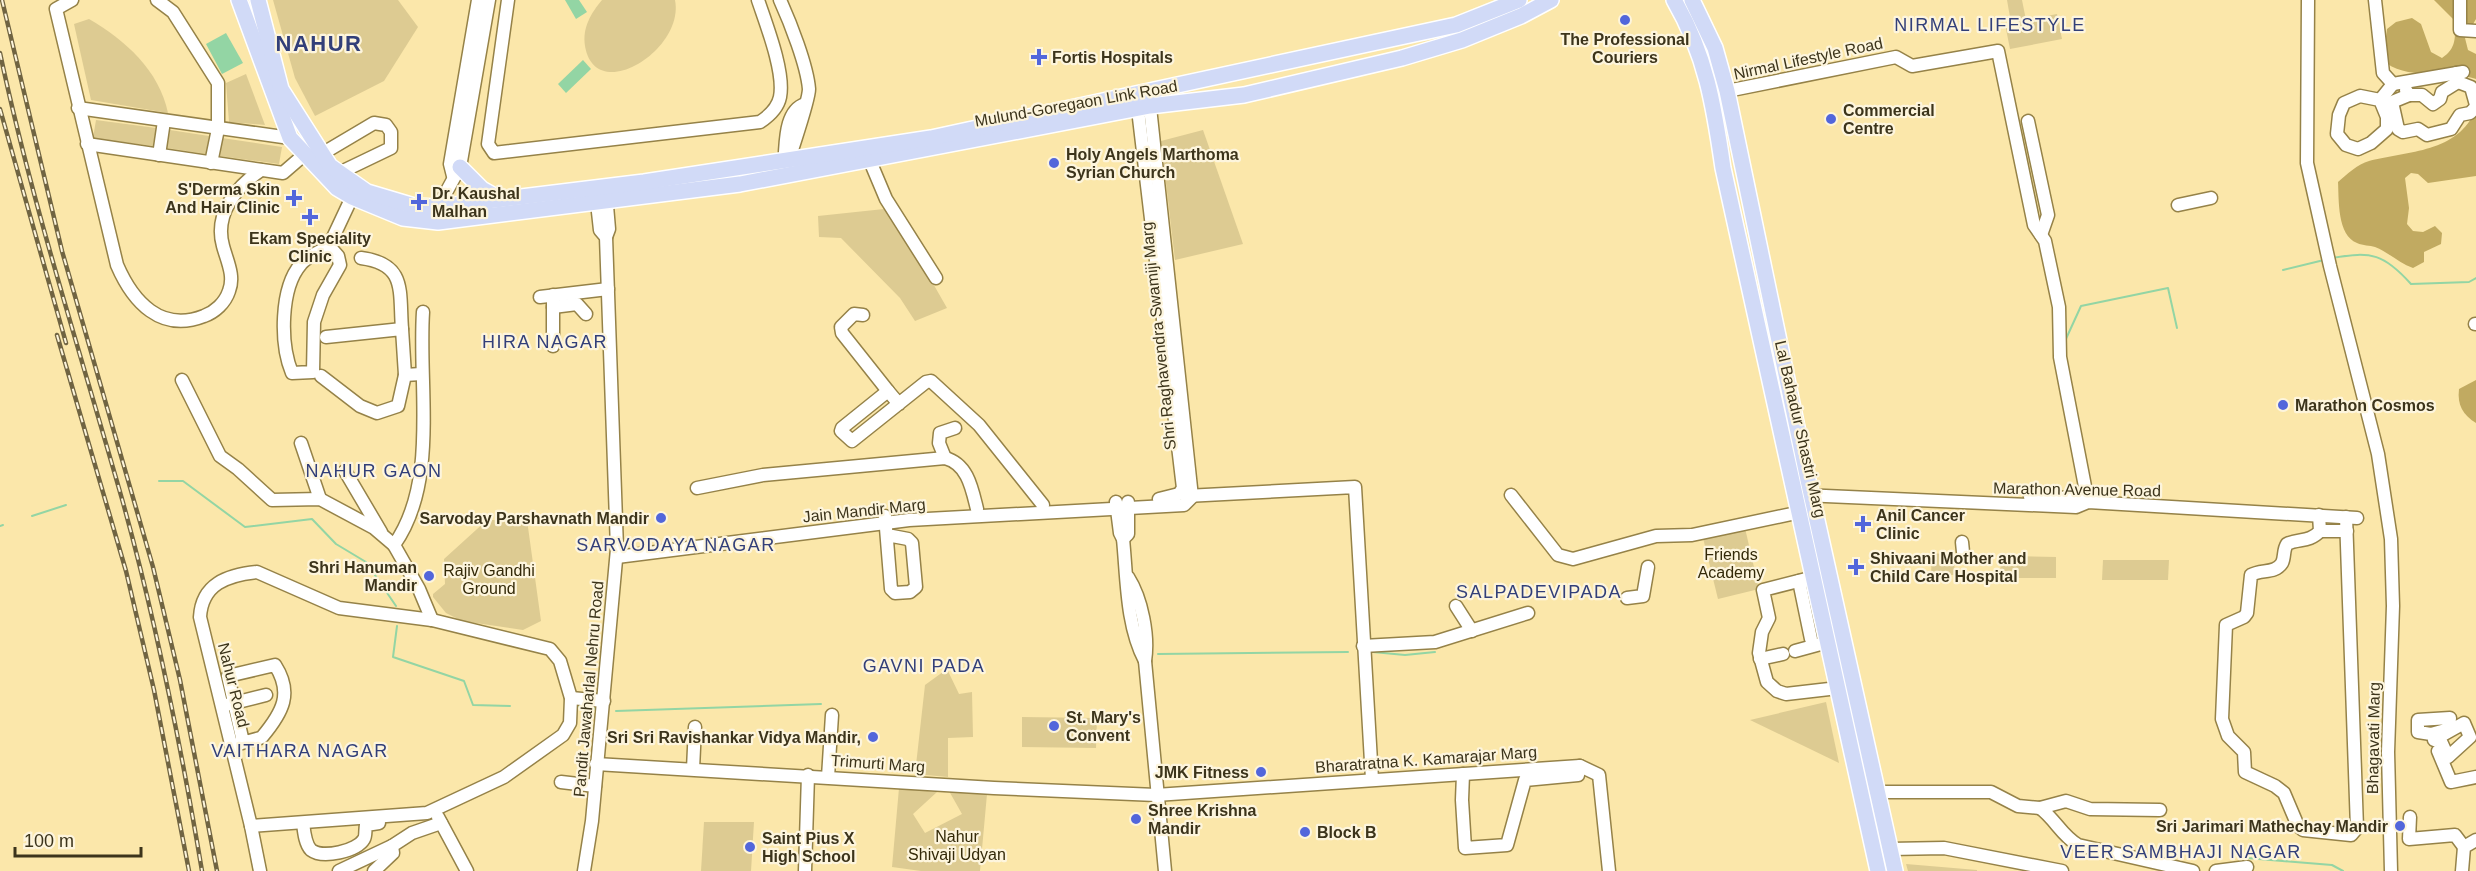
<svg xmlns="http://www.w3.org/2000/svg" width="2476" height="871" viewBox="0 0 2476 871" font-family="Arial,sans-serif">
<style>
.green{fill:#ddcb92}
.forest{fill:#c1aa61}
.water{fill:#93d5a4}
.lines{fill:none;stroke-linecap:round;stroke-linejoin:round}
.stream{stroke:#93d5a4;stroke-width:2}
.minor-casing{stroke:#958248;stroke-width:15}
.major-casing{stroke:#fff;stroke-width:18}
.minor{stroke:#fff;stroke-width:12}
.major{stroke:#d1daf7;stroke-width:15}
.rail-casing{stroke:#706442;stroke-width:4.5}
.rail{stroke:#fdf5dd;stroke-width:2;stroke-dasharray:7;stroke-linecap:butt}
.poi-dot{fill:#5266db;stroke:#fdf5dd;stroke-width:2}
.labels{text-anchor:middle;stroke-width:4.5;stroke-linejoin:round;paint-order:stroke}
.poi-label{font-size:16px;font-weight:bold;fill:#3c341b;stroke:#fdf5dd;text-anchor:start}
.street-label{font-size:16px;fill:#3c341b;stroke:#fdf5dd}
.park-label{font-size:16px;fill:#332908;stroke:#fdf5dd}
.neighbourhood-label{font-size:18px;letter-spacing:1.5px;fill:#323f79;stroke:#fdf5dd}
.district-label{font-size:22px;font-weight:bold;letter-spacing:1.5px;fill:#323f79;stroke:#fdf5dd}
</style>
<rect width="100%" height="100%" fill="#fbe7aa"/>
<g class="green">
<polygon points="273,0 398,0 418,27 384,81 315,116 295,78"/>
<path d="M602,0H675C685,50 595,106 585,46C582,28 591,13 602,0Z"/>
<polygon points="2007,0 2022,0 2026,20 2057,14 2062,39 2010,49 2005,24 2011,23"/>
<path d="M89,19C125,40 159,70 168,113L91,100L74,24Z"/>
<polygon points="246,74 265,125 229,122 226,83"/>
<polygon points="96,120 156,128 153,146 93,138"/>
<polygon points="170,130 209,136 206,154 167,148"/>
<polygon points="1203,130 1243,244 1175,260 1161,141"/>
<polygon points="222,138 282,147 279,164 220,156"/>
<polygon points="884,209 891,210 947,308 915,321 900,298 841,238 819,237 818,216"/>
<polygon points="487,520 527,520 541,621 523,630 462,621 446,613 433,597 433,594 445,584 444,559"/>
<polygon points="1745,528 1759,589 1718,599 1703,538"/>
<polygon points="1932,553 1955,555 1954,575 1931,574"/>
<polygon points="2001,556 2056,557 2056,578 2000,578"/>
<polygon points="2103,560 2169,560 2168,580 2102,580"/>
<polygon points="947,669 959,694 972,692 973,737 948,738 948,777 915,774 925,685"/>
<polygon points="1826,702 1839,763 1750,720"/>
<polygon points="1022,717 1097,718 1096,748 1022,747"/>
<polygon points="899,788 937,792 913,814 925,833 962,814 949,791 987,794 980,871 921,871 892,867"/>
<polygon points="704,822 754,822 751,871 701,871"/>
<polygon points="1906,864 1977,870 1977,871 1908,871"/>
</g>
<g class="forest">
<path d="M2434,0H2476V19L2465,38L2468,50L2476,54V79C2450,70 2403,81 2383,60L2387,29L2396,22L2412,18L2421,24L2431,52L2442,58C2457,48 2455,37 2455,21Z"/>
<path d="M2476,109V176L2428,183L2418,174L2411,173L2405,178L2409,208L2407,224L2413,231L2423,232L2435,226L2442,233L2441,244L2424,252V262L2413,268C2399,263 2388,252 2375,247C2370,245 2363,246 2357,243C2337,235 2339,200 2338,182C2346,175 2358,164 2369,161C2408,151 2458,153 2476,109Z"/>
<path d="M2476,380V423C2463,415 2457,405 2459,389Z"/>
</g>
<g class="water">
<polygon points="565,0 579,0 587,12 576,19"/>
<polygon points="226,33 243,63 222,74 206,44"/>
<polygon points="583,60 591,69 566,93 558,84"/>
</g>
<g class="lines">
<g class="stream">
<path d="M2332,258C2372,251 2384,254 2411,284L2469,282L2476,278"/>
<polyline points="2283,270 2324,260"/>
<polyline points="2065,341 2081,306 2168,288 2177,328"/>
<polyline points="159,481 183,481 245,527 312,519 336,544 366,562 396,606"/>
<polyline points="32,516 66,505"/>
<polyline points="0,526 3,525"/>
<polyline points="397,626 393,657 464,681 473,705 510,706"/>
<polyline points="1373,652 1405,655 1435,652"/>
<polyline points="1158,654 1348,652"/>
<polyline points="574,706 598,709"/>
<polyline points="616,711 821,704"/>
<polyline points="2247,858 2332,865 2343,871"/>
</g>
<defs>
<g id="minor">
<path d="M72,0L56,9L117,265C133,302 161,333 204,316C215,312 225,303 229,291C235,276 227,261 223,246C214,214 236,187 261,170"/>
<polyline points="157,0 173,12 218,83 218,129 211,163"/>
<path d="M508,0L488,144L494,153L760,122C769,116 778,107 780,97C785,72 766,24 758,0"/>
<path d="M780,0C790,22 807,65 809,89C809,101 793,145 789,160"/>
<polyline points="2308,0 2307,163 2330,266 2378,454 2391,539 2393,606 2388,752 2391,871"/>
<polyline points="2375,0 2383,73 2393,84 2463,72"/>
<polyline points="2460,0 2460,30 2476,31"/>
<polyline points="2458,82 2471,87 2476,105"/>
<polyline points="2406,90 2409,95 2422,95 2433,104 2440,99 2442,92 2458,82 2456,73"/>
<polyline points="1727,91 1896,57 1912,66 1998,51 2034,225 2045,241 2059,307 2060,357 2088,502"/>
<polyline points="2409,95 2392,102 2398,129 2403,132 2418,129 2427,135 2451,129 2460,115 2470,113 2476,107"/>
<polyline points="2380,100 2360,96 2344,103 2339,115 2337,134 2346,145 2358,149 2371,143 2387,129 2387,117 2380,100 2393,84"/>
<polyline points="1137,101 1183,488 1179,494 1159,499"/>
<polyline points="78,108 290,138"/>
<polyline points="2028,121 2048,215 2041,235"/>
<polyline points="87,144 283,173 305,154"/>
<path d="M785,152C786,136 787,110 805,104"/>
<polyline points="159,155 164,121"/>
<polyline points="320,155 374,123 386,125 391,132 391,148 339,173"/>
<polyline points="870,161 886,199 936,278"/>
<polyline points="453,176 450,164 478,0"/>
<polyline points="606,194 609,229 606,237"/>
<polyline points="2178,205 2211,198"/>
<polyline points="438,215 438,207 460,167 489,0"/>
<path d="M329,246C320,252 307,256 301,264C280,288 280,344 292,373L313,372L314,322L323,295L340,265L338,256L329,246L352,197"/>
<path d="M361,258C407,264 399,291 402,329"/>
<polyline points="540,297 608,289"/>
<polyline points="553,307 577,304 586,314"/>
<path d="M423,312C418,386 439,482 394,545L419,589L432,620"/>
<polyline points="863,315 854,314 841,327 842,333 888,391"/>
<polyline points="2475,324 2476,324"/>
<polyline points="326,337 402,329 405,375"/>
<polyline points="553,346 553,295"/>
<polyline points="321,376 360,406 377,413 398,406 405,375 421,374"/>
<polyline points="182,380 220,456 238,469 272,500 320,499 374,528 394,545"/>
<polyline points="899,404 888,391 842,428 841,431 852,441 926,382 931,381 979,425 1043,505"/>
<polyline points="301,443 320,499"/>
<polyline points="945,458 939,443 940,433 955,428"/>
<polyline points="345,471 381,532"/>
<path d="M697,488L763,475L945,458C968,464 972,489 977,509"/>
<polyline points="1511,495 1558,555 1573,559 1656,536 1692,535 1801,512"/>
<polyline points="1803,495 2076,507 2088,502 2357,518"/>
<polyline points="1186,496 1355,487 1372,779"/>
<polyline points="2030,497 2076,498 2085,502"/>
<path d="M1116,502L1120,533L1123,539C1127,578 1126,625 1145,661"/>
<path d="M2319,515L2320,531C2309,543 2299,538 2287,544C2283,550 2285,557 2282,563C2275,574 2261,569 2251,575L2247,613L2244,617L2226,625L2222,719L2228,736L2244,752L2245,772L2275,786L2284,793L2298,826L2303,830L2351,835L2357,828L2346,517"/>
<polyline points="885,516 891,589 895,593 910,592 916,587 912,543 908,539 887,535"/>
<polyline points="2320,531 2347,531"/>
<polyline points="1123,539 1128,534 1128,502"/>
<polyline points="1962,542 1963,552"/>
<polyline points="617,557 909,520 1184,505 1192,497 1149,98"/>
<path d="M257,572L339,608L432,620L550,649L560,661L571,698L570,723L563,735L504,777L427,813L251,826L200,617C202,584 227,575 257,572Z"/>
<path d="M1128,577C1142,599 1149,636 1145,661L1165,871"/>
<polyline points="1814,577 1763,590 1769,618 1762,632 1759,653 1767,682 1777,691 1786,694 1838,688"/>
<polyline points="1799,581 1811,639"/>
<polyline points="1627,598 1643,596 1648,567"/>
<polyline points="1456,606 1472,631"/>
<polyline points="1363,646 1435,642 1528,613"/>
<polyline points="1795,651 1828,642"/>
<polyline points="1760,659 1783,654"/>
<polyline points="571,698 604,701"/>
<polyline points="226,705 266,695"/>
<polygon points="2450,718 2449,729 2431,734 2418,732 2418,720"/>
<polyline points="2434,740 2439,737 2464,723 2470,737 2448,757 2439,737"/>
<path d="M231,746L260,738L262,737C283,712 293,693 275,665L228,676L243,742"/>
<polyline points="2438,751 2451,782 2476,777"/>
<polyline points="596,764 994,788 1156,795 1580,766 1599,775 1609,871"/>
<polyline points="693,769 695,727"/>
<polyline points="1463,774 1462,800 1465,848 1507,845 1525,780 1578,775 1580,766"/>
<polyline points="828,777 832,715"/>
<polyline points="561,782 595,786"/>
<polyline points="1876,792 1991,792 2018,806 2040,808 2066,801 2090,809 2160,810"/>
<path d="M2040,808C2055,819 2062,836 2078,845L2193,871"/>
<polyline points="438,817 467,871"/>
<polyline points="2410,817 2409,839 2455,835 2464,847"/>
<path d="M303,823C304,831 305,844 311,850C323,859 357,851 364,839C366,836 365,829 366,825L379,823"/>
<polyline points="251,826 260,871"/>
<polyline points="1890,849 1944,848 2062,871"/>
<polyline points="339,871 392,846"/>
<polyline points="374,871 393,853 392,846 412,833 441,823"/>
<polyline points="584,871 592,821 617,549 606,237 600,230 596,194"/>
<polyline points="805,871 808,775"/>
<polyline points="2216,871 2247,867"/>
<polyline points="2462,871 2464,847 2476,840"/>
</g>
<g id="major">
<polyline points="239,0 290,138 337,188 352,197 403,218 438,222 740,184 1150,106 1244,95 1402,58 1462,40 1521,16 1551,0"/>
<polyline points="258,0 281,89 330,166 367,192 414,206 438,207 644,182 931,138 1456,25 1519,0"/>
<path d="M1674,0C1706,55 1714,106 1723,168L1878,871"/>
<polyline points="1692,0 1715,48 1727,91 1808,480 1895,871"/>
<polyline points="460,167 482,189 500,199"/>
</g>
</defs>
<use href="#minor" class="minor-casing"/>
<use href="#major" class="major-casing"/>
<use href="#minor" class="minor"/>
<use href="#major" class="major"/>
<defs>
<g id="rail">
<polyline points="2,0 62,251 153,567 180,680 217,871"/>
<path d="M0,53C32,204 80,351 122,499C156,621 181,746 202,871"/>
<polyline points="0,109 66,343"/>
<polyline points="57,335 126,571 154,690 189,871"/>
</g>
</defs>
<use href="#rail" class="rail-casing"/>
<use href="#rail" class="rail"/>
</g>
<g class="poi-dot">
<circle cx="1625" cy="20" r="6"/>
<path d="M1036 48h6v6h6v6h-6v6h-6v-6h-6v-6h6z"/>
<circle cx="1831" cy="119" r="6"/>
<circle cx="1054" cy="163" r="6"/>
<path d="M291 189h6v6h6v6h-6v6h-6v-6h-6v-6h6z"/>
<path d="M416 193h6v6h6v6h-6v6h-6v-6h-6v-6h6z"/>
<path d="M307 208h6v6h6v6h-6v6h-6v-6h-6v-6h6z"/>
<circle cx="2283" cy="405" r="6"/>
<circle cx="661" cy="518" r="6"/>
<path d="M1860 515h6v6h6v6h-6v6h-6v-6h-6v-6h6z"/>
<path d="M1853 558h6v6h6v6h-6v6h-6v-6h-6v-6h6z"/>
<circle cx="429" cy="576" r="6"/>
<circle cx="1054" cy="726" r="6"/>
<circle cx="873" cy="737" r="6"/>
<circle cx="1261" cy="772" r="6"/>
<circle cx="1136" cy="819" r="6"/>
<circle cx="2400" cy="826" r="6"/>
<circle cx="1305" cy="832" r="6"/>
<circle cx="750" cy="847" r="6"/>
</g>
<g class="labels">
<g class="poi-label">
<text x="1625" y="45" text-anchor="middle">The Professional<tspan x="1625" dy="18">Couriers</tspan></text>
<text x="1052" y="63">Fortis Hospitals</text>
<text x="1843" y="116">Commercial<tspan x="1843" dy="18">Centre</tspan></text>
<text x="1066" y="160">Holy Angels Marthoma<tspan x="1066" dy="18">Syrian Church</tspan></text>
<text x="280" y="195" text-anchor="end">S'Derma Skin<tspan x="280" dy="18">And Hair Clinic</tspan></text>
<text x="432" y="199">Dr. Kaushal<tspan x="432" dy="18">Malhan</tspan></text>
<text x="310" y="244" text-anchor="middle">Ekam Speciality<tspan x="310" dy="18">Clinic</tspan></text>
<text x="2295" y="411">Marathon Cosmos</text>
<text x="1876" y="521">Anil Cancer<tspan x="1876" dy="18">Clinic</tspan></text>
<text x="649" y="524" text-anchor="end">Sarvoday Parshavnath Mandir</text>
<text x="1870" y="564">Shivaani Mother and<tspan x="1870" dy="18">Child Care Hospital</tspan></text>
<text x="417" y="573" text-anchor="end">Shri Hanuman<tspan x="417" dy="18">Mandir</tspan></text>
<text x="1066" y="723">St. Mary's<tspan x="1066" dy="18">Convent</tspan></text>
<text x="861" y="743" text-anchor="end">Sri Sri Ravishankar Vidya Mandir,</text>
<text x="1249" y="778" text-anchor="end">JMK Fitness</text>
<text x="1148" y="816">Shree Krishna<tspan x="1148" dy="18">Mandir</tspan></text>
<text x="2388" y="832" text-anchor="end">Sri Jarimari Mathechay Mandir</text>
<text x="1317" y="838">Block B</text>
<text x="762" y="844">Saint Pius X<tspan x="762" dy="18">High School</tspan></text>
</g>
<g class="street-label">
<text transform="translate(1808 58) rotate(-12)" y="6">Nirmal Lifestyle Road</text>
<text transform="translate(1076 103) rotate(-10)" y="6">Mulund-Goregaon Link Road</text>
<text transform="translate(1158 336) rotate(-96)" y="6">Shri Raghavendra Swamiji Marg</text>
<text transform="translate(1801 429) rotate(77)" y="6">Lal Bahadur Shastri Marg</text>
<text transform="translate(2077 489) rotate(1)" y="6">Marathon Avenue Road</text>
<text transform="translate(864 510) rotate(-6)" y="6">Jain Mandir Marg</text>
<text transform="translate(234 685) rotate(76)" y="6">Nahur Road</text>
<text transform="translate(588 689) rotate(-85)" y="6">Pandit Jawaharlal Nehru Road</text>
<text transform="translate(2373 738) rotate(-89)" y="6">Bhagavati Marg</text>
<text transform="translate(1426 759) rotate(-4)" y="6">Bharatratna K. Kamarajar Marg</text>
<text transform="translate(878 763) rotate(4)" y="6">Trimurti Marg</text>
</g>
<g class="park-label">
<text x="1731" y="560">Friends<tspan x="1731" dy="18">Academy</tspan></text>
<text x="489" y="576">Rajiv Gandhi<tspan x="489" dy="18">Ground</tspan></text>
<text x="957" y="842">Nahur<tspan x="957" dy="18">Shivaji Udyan</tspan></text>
</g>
<g class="neighbourhood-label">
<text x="1990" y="31">NIRMAL LIFESTYLE</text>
<text x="545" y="348">HIRA NAGAR</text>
<text x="374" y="477">NAHUR GAON</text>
<text x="676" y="551">SARVODAYA NAGAR</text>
<text x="1539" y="598">SALPADEVIPADA</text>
<text x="924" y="672">GAVNI PADA</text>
<text x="300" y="757">VAITHARA NAGAR</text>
<text x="2181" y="858">VEER SAMBHAJI NAGAR</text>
</g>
<g class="district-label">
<text x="319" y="51">NAHUR</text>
</g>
</g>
<path d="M15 847v9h126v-9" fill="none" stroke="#3c341b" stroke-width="3"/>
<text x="24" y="847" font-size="18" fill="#3c341b" stroke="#fdf5dd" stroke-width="4.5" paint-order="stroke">100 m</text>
</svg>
